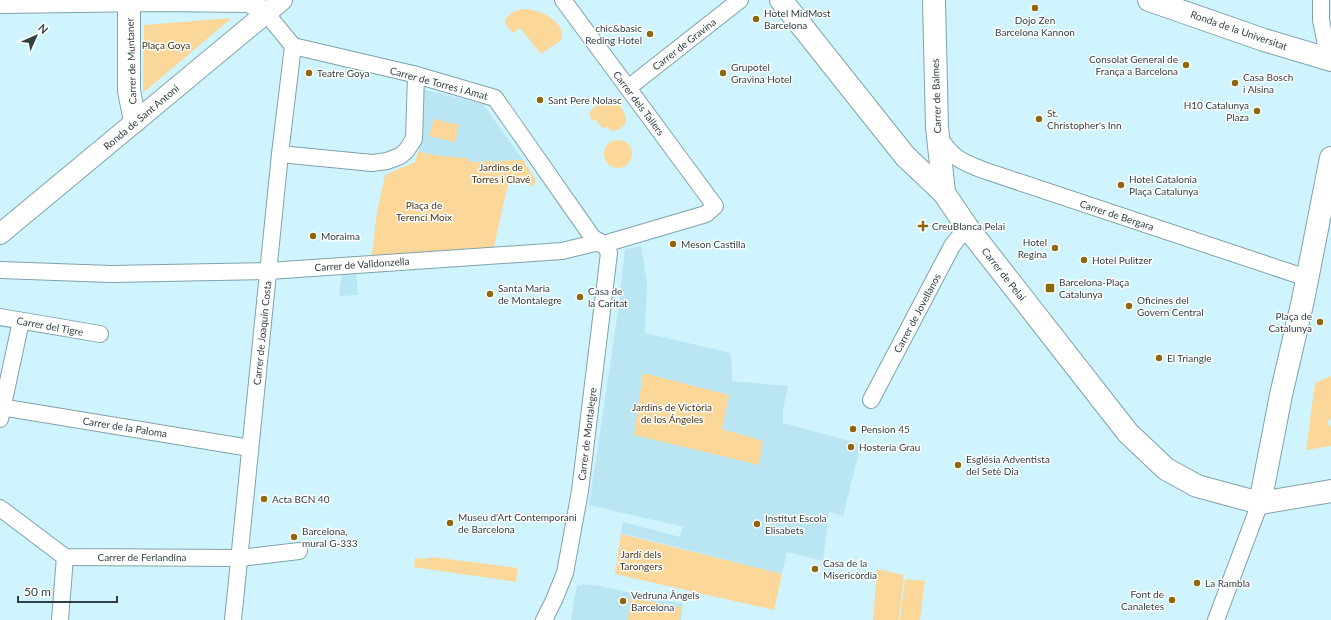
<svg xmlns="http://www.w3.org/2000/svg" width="1331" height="620" viewBox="0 0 1331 620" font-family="Lato,sans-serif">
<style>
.built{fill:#b9e6f2;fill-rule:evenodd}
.green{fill:#fbd89a}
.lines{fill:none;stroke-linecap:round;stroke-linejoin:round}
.minor-casing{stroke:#7fa2ab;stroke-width:18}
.tertiary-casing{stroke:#7fa2ab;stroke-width:22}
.secondary-casing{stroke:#7fa2ab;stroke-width:24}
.minor{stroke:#fff;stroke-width:16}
.tertiary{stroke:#fff;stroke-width:20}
.secondary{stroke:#fff;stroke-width:22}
.poi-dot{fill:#8f680e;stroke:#fff;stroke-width:1.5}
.labels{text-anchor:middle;stroke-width:3;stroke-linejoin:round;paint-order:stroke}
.poi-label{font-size:10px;fill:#313f43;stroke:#fff;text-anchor:start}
.street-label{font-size:10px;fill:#313f43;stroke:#fff}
.park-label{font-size:10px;fill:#46330e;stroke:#fff}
</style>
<rect width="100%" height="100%" fill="#cff4fd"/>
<g class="built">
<polygon points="425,90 483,104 523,160 469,162 469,159 455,157 444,158 419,151 421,95"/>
<path d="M641,246L647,283L645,333L731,353L732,381L788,386L783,410V423L861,444L843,516L829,512L823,561L787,552L782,574L621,533L623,522L680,537L682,528L684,527L589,505L618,312L625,249ZM643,373L729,395L722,429L763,441L759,464L635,435Z"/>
<polygon points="356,272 358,295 339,296 342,273"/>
<polygon points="583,584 600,586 683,604 681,620 571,620 577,585 582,586"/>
</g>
<g class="green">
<path d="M526,9C539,10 564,20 562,37L560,41L541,54L520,28L513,33L505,24V20C510,12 516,10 526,9Z"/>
<polygon points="231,18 227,22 143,93 144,25"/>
<path d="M610,98C619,102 627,114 626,123L618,130L612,131L606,127L603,129L595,119L592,121C590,117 589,114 591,110L605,99Z"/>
<polygon points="434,119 459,125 455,142 429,136"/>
<circle cx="618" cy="154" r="14"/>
<path d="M418,151C435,157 452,156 469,159V162L523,160L536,180L534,186L509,180L493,251L371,261L377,212L385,175L415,162Z"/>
<polygon points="643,373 729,395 722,429 763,441 759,465 634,435"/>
<polygon points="1331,376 1331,418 1327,423 1331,427 1331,446 1306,450 1315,383"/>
<polygon points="621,534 782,574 774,610 615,574"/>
<polygon points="433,557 518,568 516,582 414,567 415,558 425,559"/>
<polygon points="877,569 904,575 899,620 873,620"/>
<polygon points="905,579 925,581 920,620 900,620"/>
<polygon points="630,598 681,607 680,620 628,620"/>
</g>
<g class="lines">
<defs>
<g id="minor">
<polyline points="1321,0 1321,20 1329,60"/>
<polyline points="266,13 293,46 413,74 495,98 593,238 604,244 609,253 580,491 565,573 554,600 544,620"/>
<polyline points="628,88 740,0"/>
<path d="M938,136C952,157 959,161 983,170L1307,278"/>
<polyline points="280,154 372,163 387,161 400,156 406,151 414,139 416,75"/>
<polyline points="0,270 111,274 269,271 562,251 595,243 604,244 706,214 715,206 563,0"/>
<polyline points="0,317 100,334"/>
<polyline points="871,400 952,246 967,227"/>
<polyline points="0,407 250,448"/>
<polyline points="0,419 21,321"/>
<polyline points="0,508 65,557 240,558 299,551"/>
<polyline points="60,620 65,557"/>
<polyline points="233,620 280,154 293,46"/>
<polyline points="1216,620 1260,503"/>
</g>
<g id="tertiary">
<polyline points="0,3 155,1 249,2 266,13"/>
<polyline points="0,234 282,0"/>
</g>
<g id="secondary">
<polyline points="129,0 129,91 135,121"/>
<polyline points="781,0 905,156 944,193 967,227 1128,433 1166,469 1197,486 1260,503 1331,491"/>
<polyline points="934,0 937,127 944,193"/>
<polyline points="1149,0 1264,40 1331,60"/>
<polyline points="1260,503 1281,395 1303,300 1331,158"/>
</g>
</defs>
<use href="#minor" class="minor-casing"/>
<use href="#tertiary" class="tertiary-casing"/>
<use href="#secondary" class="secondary-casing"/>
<use href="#minor" class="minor"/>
<use href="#tertiary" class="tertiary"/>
<use href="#secondary" class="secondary"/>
</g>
<g class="poi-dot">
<circle cx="1035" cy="8" r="4"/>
<circle cx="756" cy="19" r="4"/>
<circle cx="650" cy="34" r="4"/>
<circle cx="1186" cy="65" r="4"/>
<circle cx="309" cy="73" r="4"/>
<circle cx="723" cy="73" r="4"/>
<circle cx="1235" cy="83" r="4"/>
<circle cx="540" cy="100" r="4"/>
<circle cx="1257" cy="111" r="4"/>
<circle cx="1039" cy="119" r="4"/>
<circle cx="1121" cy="185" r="4"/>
<path d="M921 220h4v4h4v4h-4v4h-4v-4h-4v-4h4z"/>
<circle cx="313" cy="236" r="4"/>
<circle cx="673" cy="244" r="4"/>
<circle cx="1055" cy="248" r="4"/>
<circle cx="1084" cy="260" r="4"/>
<rect x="1045" y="283" width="10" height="10" rx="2"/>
<circle cx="490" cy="294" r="4"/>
<circle cx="580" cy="297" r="4"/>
<circle cx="1129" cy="306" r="4"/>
<circle cx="1320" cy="322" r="4"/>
<circle cx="1159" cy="358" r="4"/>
<circle cx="853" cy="429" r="4"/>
<circle cx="851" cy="447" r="4"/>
<circle cx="958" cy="465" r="4"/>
<circle cx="264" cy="499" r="4"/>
<circle cx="450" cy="523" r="4"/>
<circle cx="757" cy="524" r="4"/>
<circle cx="294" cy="537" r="4"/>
<circle cx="815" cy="569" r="4"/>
<circle cx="1197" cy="583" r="4"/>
<circle cx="1172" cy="600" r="4"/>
<circle cx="623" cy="601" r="4"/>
</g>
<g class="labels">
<g class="poi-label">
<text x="764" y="17">Hotel MidMost<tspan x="764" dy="12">Barcelona</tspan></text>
<text x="1035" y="24" text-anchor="middle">Dojo Zen<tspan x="1035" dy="12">Barcelona Kannon</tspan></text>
<text x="642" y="32" text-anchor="end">chic&amp;basic<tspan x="642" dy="12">Reding Hotel</tspan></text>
<text x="1178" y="63" text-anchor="end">Consolat General de<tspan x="1178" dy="12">França a Barcelona</tspan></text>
<text x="731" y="71">Grupotel<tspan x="731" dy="12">Gravina Hotel</tspan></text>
<text x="317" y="77">Teatre Goya</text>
<text x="1243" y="81">Casa Bosch<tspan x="1243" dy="12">i Alsina</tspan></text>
<text x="548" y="104">Sant Pere Nolasc</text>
<text x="1249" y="109" text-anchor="end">H10 Catalunya<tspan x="1249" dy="12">Plaza</tspan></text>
<text x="1047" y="117">St.<tspan x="1047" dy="12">Christopher's Inn</tspan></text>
<text x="1129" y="183">Hotel Catalonia<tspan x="1129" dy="12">Plaça Catalunya</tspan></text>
<text x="932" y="230">CreuBlanca Pelai</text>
<text x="321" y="240">Moraima</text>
<text x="1047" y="246" text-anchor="end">Hotel<tspan x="1047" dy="12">Regina</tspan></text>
<text x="681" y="248">Meson Castilla</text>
<text x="1092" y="264">Hotel Pulitzer</text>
<text x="1059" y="286">Barcelona-Plaça<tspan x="1059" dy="12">Catalunya</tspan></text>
<text x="498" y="292">Santa Maria<tspan x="498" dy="12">de Montalegre</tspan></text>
<text x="588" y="295">Casa de<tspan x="588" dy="12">la Caritat</tspan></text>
<text x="1137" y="304">Oficines del<tspan x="1137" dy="12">Govern Central</tspan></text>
<text x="1312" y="320" text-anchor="end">Plaça de<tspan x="1312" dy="12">Catalunya</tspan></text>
<text x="1167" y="362">El Triangle</text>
<text x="861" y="433">Pension 45</text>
<text x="859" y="451">Hosteria Grau</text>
<text x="966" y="463">Església Adventista<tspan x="966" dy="12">del Setè Dia</tspan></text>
<text x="272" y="503">Acta BCN 40</text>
<text x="458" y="521">Museu d'Art Contemporani<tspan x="458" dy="12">de Barcelona</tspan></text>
<text x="765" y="522">Institut Escola<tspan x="765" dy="12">Elisabets</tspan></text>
<text x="302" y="535">Barcelona,<tspan x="302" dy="12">mural G-333</tspan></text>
<text x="823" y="567">Casa de la<tspan x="823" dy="12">Misericòrdia</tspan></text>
<text x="1205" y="587">La Rambla</text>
<text x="1164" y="598" text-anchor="end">Font de<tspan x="1164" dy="12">Canaletes</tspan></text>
<text x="631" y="599">Vedruna Àngels<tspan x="631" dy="12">Barcelona</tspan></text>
</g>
<g class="street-label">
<text transform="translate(1239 30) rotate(19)" y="4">Ronda de la Universitat</text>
<text transform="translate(684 44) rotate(-38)" y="4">Carrer de Gravina</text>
<text transform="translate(131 61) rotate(-92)" y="4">Carrer de Muntaner</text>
<text transform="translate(439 83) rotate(15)" y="4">Carrer de Torres i Amat</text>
<text transform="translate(936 96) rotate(-92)" y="4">Carrer de Balmes</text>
<text transform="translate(639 103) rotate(53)" y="4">Carrer dels Tallers</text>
<text transform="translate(141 117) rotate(-40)" y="4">Ronda de Sant Antoni</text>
<text transform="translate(1117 215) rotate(18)" y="4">Carrer de Bergara</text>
<text transform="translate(362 264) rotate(-4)" y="4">Carrer de Valldonzella</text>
<text transform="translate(1004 274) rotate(52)" y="4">Carrer de Pelai</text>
<text transform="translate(917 313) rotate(-62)" y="4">Carrer de Jovellanos</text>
<text transform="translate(50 326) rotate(10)" y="4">Carrer del Tigre</text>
<text transform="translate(262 333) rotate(-84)" y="4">Carrer de Joaquín Costa</text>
<text transform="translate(125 427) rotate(9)" y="4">Carrer de la Paloma</text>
<text transform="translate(587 434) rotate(-83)" y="4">Carrer de Montalegre</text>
<text x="142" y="561">Carrer de Ferlandina</text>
</g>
<g class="park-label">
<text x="166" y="49">Plaça Goya</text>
<text x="501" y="171">Jardins de<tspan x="501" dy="12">Torres i Clavé</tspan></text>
<text x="424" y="209">Plaça de<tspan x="424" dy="12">Terenci Moix</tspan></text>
<text x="672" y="411">Jardins de Victòria<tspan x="672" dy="12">de los Ángeles</tspan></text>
<text x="641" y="558">Jardí dels<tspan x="641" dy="12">Tarongers</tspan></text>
</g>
</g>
<g transform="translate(36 36) rotate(45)" stroke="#ffffff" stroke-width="3" paint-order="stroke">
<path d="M0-3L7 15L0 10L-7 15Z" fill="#313f43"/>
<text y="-6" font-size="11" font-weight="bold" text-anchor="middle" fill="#313f43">N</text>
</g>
<path d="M18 596v6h99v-6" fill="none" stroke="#313f43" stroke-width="2"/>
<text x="24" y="596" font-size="12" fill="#313f43" stroke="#ffffff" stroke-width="3" paint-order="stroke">50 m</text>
</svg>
